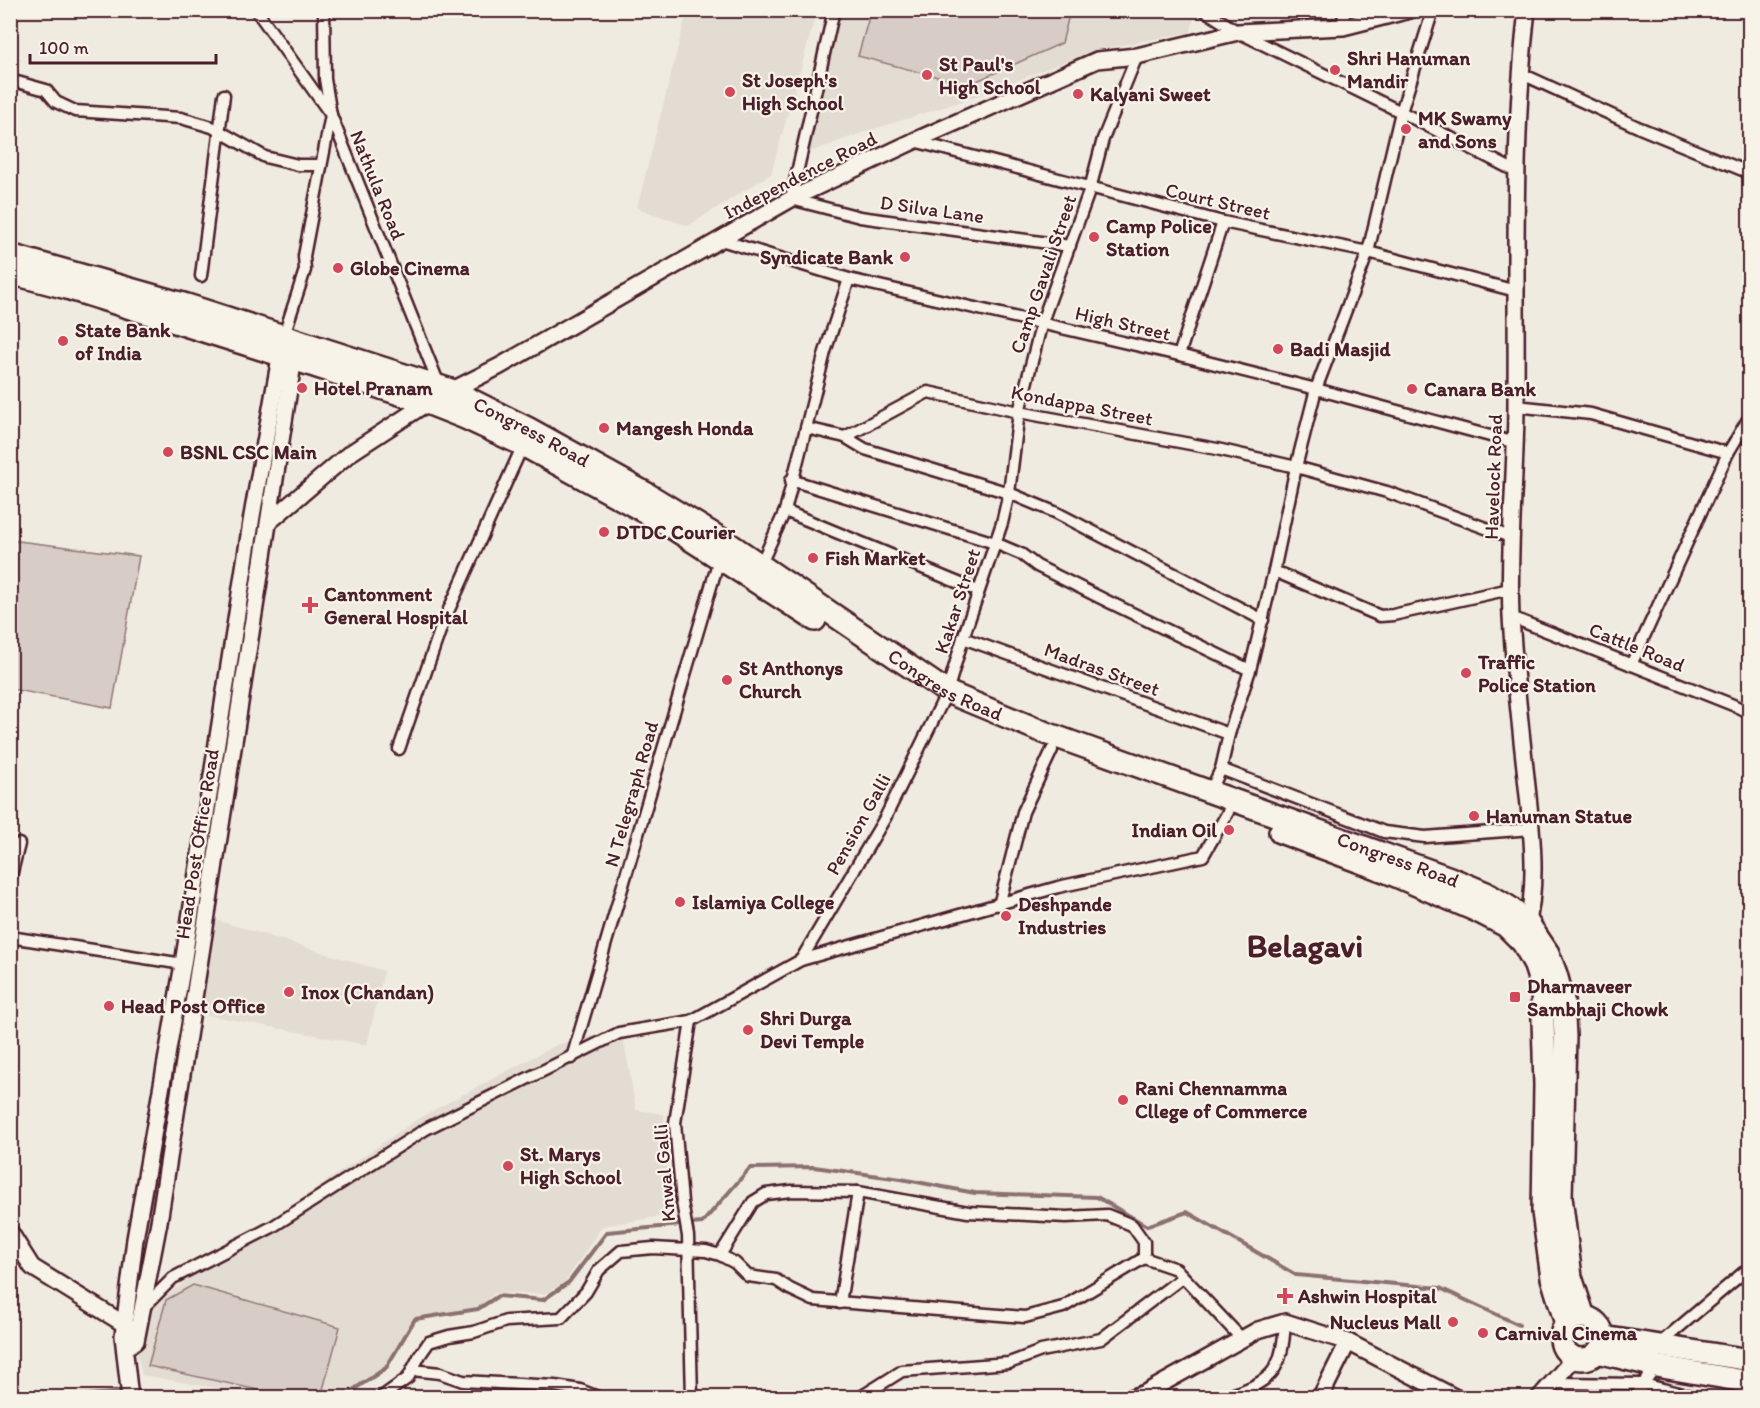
<svg xmlns="http://www.w3.org/2000/svg" width="1760" height="1408" viewBox="0 0 1760 1408" font-family="Itim,sans-serif">
<style>
.built{fill:#e3dcd2}
.grass{fill:#d8cdc6;stroke:#917678;stroke-width:1.5}
.lines{fill:none;stroke-linecap:round;stroke-linejoin:round}
.stream{stroke:#8b6f72;stroke-width:4}
.street-casing{stroke:#4a1f2b;stroke-width:15}
.secondary-casing{stroke:#4a1f2b;stroke-width:20}
.highway-casing{stroke:#4a1f2b;stroke-width:26}
.street{stroke:#f7f3e8;stroke-width:10}
.secondary{stroke:#f7f3e8;stroke-width:15}
.highway{stroke:#f7f3e8;stroke-width:21}
.poi-dot{fill:#d1495b;stroke:#f7f3e8;stroke-width:2}
.labels{text-anchor:middle;stroke-width:4.5;stroke-linejoin:round;paint-order:stroke}
.poi-label{font-size:20px;font-weight:bold;fill:#4a1f2b;stroke:#f7f3e8;text-anchor:start}
.street-label{font-size:20px;fill:#4a1f2b;stroke:#f7f3e8}
.town-label{font-size:32px;font-weight:bold;fill:#4a1f2b;stroke:#f7f3e8}
</style>
<rect width="100%" height="100%" fill="#f0ebe0"/>
<filter id="ink" filterUnits="userSpaceOnUse"><feTurbulence type="fractalNoise" baseFrequency=".0167" numOctaves="2"/><feDisplacementMap in="SourceGraphic" scale="12" xChannelSelector="R" yChannelSelector="G"/><feConvolveMatrix kernelMatrix="1 2 1 2 8 2 1 2 1" color-interpolation-filters="sRGB"/></filter>
<g filter="url(#ink)">
<g class="built">
<polygon points="1184,10 1194,16 1191,32 1092,51 972,98 859,134 799,156 841,11"/>
<polygon points="687,11 817,11 771,174 688,226 637,208"/>
<polygon points="213,919 384,971 367,1045 196,1013"/>
<polygon points="622,1029 636,1110 664,1114 670,1215 602,1226 565,1282 544,1294 495,1293 476,1309 411,1321 384,1371 342,1397 264,1397 142,1375 137,1354 149,1309 233,1245 419,1118 558,1044"/>
</g>
<g class="grass">
<polygon points="871,10 1070,10 1070,11 1062,43 968,85 858,56"/>
<polygon points="10,540 139,556 112,708 11,689"/>
<polygon points="193,1285 340,1327 321,1397 290,1397 148,1366 166,1300"/>
</g>
<g class="lines">
<g class="stream">
<polyline points="133,1392 204,1398"/>
<polyline points="74,1398 76,1396 125,1392"/>
<polyline points="341,1398 386,1368 415,1319 478,1309 498,1296 543,1300 569,1282 607,1232 702,1223 750,1168 814,1167 901,1179 975,1193 1097,1197 1147,1226 1187,1212 1296,1275 1440,1288 1519,1325"/>
</g>
<defs>
<g id="street">
<polyline points="256,10 331,115 440,387"/>
<polyline points="834,10 791,199 860,217 1070,246"/>
<polyline points="1204,10 1238,32 1401,112 1517,172"/>
<polyline points="1343,27 1344,10"/>
<polyline points="1520,73 1640,128 1750,173"/>
<polyline points="10,80 46,90 56,102 75,111 181,118 212,127 265,157 298,165 321,165"/>
<polyline points="914,141 1223,222 1368,252 1516,291"/>
<polyline points="721,240 849,279 1179,355 1316,389 1516,443"/>
<polyline points="201,276 224,95"/>
<polyline points="284,335 305,270 304,256 331,115 325,79 324,10"/>
<polyline points="1179,355 1223,222"/>
<polyline points="1516,406 1591,414 1728,453"/>
<polyline points="806,428 825,352 849,279"/>
<polyline points="845,437 865,449 1009,493 1057,513 1263,620"/>
<polyline points="791,480 995,543 1021,554 1037,566 1109,602 1250,670"/>
<polyline points="785,511 978,591"/>
<polyline points="760,566 785,511 806,428 845,437 928,392 1019,412 1217,449 1296,467 1387,492 1513,538"/>
<polyline points="1274,571 1380,616 1393,615 1510,589"/>
<polyline points="1511,617 1733,705 1750,713"/>
<polyline points="963,638 1229,734"/>
<polyline points="1631,665 1728,453 1750,416"/>
<polyline points="399,749 442,625 523,445"/>
<polyline points="1221,769 1384,832 1425,837 1532,829"/>
<polyline points="1210,792 1221,769 1229,734 1250,670 1274,571 1296,467 1316,389 1368,252 1401,112 1433,10"/>
<polyline points="10,880 19,844"/>
<polyline points="999,905 1023,812 1052,750"/>
<polyline points="10,937 183,964"/>
<polyline points="801,960 885,818 947,692 963,638 1002,523 1009,493 1019,412 1042,322 1090,189 1103,139 1137,56"/>
<polyline points="691,1021 675,1123 682,1202 688,1236 692,1398"/>
<polyline points="572,1058 720,556"/>
<polyline points="1144,1258 1176,1269 1242,1339"/>
<polyline points="840,1303 858,1192"/>
<polyline points="143,1308 173,1278 272,1227 426,1129 619,1033 691,1021 801,960 1058,887 1203,856 1228,812 1232,799"/>
<polyline points="1658,1345 1750,1267"/>
<polyline points="412,1370 440,1373 463,1381 555,1386 580,1390 600,1398"/>
<polyline points="1554,1383 1643,1384 1699,1398"/>
<polyline points="380,1398 408,1378 420,1355 429,1342 449,1336 474,1332 506,1321 561,1318 586,1292 599,1270 621,1251 653,1248 706,1251 720,1255 735,1263 748,1276 776,1280 790,1289 813,1300 1025,1317 1063,1307 1144,1258 1144,1242 1132,1225 1107,1215 1066,1217 968,1212 858,1192 791,1191 766,1194 753,1202 720,1255"/>
<polyline points="859,1398 902,1371 1009,1363 1041,1351 1101,1339 1183,1277"/>
<path d="M1223,1398C1271,1381 1282,1375 1285,1322"/>
<polyline points="1636,1398 1643,1384 1656,1366"/>
</g>
<g id="secondary">
<polyline points="269,522 349,454 427,403 500,366 791,199 914,141 1097,60 1137,56 1238,32 1343,27 1410,10"/>
<path d="M1526,929C1539,883 1531,825 1526,777C1520,724 1514,670 1511,616C1508,545 1516,474 1516,403C1517,273 1512,141 1527,10"/>
<polyline points="10,1232 32,1267 124,1324"/>
<polyline points="125,1349 136,1341 159,1222 295,351"/>
<polyline points="130,1398 123,1336 135,1239 183,964 252,516 282,346"/>
<polyline points="1131,1398 1145,1393 1258,1330 1285,1322 1348,1342 1456,1398"/>
<polyline points="1320,1398 1348,1342"/>
<polyline points="1539,1398 1574,1358"/>
</g>
<g id="highway">
<path id="s1" d="M10,255L187,305L451,390L529,429L649,495L728,543L947,692L1046,733L1450,878L1486,893L1509,907L1528,923L1548,953L1556,974L1563,1000L1565,1036L1561,1197L1571,1277L1584,1317"/>
<polyline points="10,273 67,288 293,359 427,403 465,418 523,445 660,520 815,620"/>
<polyline points="1280,832 1387,872 1475,910 1506,926 1523,943 1534,963 1542,988 1545,1085 1543,1212 1552,1278 1566,1324"/>
<circle cx="1582" cy="1338" r="21"/>
<polyline points="1603,1337 1750,1360"/>
<polyline points="1598,1352 1656,1366 1750,1382"/>
</g>
</defs>
<use href="#street" class="street-casing"/>
<use href="#secondary" class="secondary-casing"/>
<use href="#highway" class="highway-casing"/>
<use href="#street" class="street"/>
<use href="#secondary" class="secondary"/>
<use href="#highway" class="highway"/>
</g>
</g>
<g class="poi-dot">
<circle cx="1335" cy="70" r="6"/>
<circle cx="927" cy="75" r="6"/>
<circle cx="730" cy="92" r="6"/>
<circle cx="1078" cy="94" r="6"/>
<circle cx="1406" cy="129" r="6"/>
<circle cx="1094" cy="237" r="6"/>
<circle cx="905" cy="257" r="6"/>
<circle cx="338" cy="268" r="6"/>
<circle cx="63" cy="341" r="6"/>
<circle cx="1278" cy="349" r="6"/>
<circle cx="302" cy="388" r="6"/>
<circle cx="1412" cy="389" r="6"/>
<circle cx="604" cy="428" r="6"/>
<circle cx="168" cy="452" r="6"/>
<circle cx="604" cy="532" r="6"/>
<circle cx="813" cy="558" r="6"/>
<path d="M307 596h6v6h6v6h-6v6h-6v-6h-6v-6h6z"/>
<circle cx="1466" cy="673" r="6"/>
<circle cx="727" cy="680" r="6"/>
<circle cx="1474" cy="816" r="6"/>
<circle cx="1229" cy="830" r="6"/>
<circle cx="680" cy="902" r="6"/>
<circle cx="1006" cy="916" r="6"/>
<circle cx="289" cy="992" r="6"/>
<rect x="1509" y="991" width="12" height="12" rx="3"/>
<circle cx="109" cy="1006" r="6"/>
<circle cx="748" cy="1030" r="6"/>
<circle cx="1123" cy="1100" r="6"/>
<circle cx="508" cy="1166" r="6"/>
<path d="M1282 1287h6v6h6v6h-6v6h-6v-6h-6v-6h6z"/>
<circle cx="1453" cy="1322" r="6"/>
<circle cx="1483" cy="1333" r="6"/>
</g>
<g class="labels">
<g class="poi-label">
<text x="1347" y="65">Shri Hanuman<tspan x="1347" dy="23">Mandir</tspan></text>
<text x="939" y="71">St Paul's<tspan x="939" dy="23">High School</tspan></text>
<text x="742" y="87">St Joseph's<tspan x="742" dy="23">High School</tspan></text>
<text x="1090" y="101">Kalyani Sweet</text>
<text x="1418" y="125">MK Swamy<tspan x="1418" dy="23">and Sons</tspan></text>
<text x="1106" y="233">Camp Police<tspan x="1106" dy="23">Station</tspan></text>
<text x="893" y="264" text-anchor="end">Syndicate Bank</text>
<text x="350" y="275">Globe Cinema</text>
<text x="75" y="337">State Bank<tspan x="75" dy="23">of India</tspan></text>
<text x="1290" y="356">Badi Masjid</text>
<text x="314" y="395">Hotel Pranam</text>
<text x="1424" y="396">Canara Bank</text>
<text x="616" y="435">Mangesh Honda</text>
<text x="180" y="459">BSNL CSC Main</text>
<text x="616" y="539">DTDC Courier</text>
<text x="825" y="565">Fish Market</text>
<text x="324" y="601">Cantonment<tspan x="324" dy="23">General Hospital</tspan></text>
<text x="1478" y="669">Traffic<tspan x="1478" dy="23">Police Station</tspan></text>
<text x="739" y="675">St Anthonys<tspan x="739" dy="23">Church</tspan></text>
<text x="1486" y="823">Hanuman Statue</text>
<text x="1217" y="837" text-anchor="end">Indian Oil</text>
<text x="692" y="909">Islamiya College</text>
<text x="1018" y="911">Deshpande<tspan x="1018" dy="23">Industries</tspan></text>
<text x="1527" y="993">Dharmaveer<tspan x="1527" dy="23">Sambhaji Chowk</tspan></text>
<text x="301" y="999">Inox (Chandan)</text>
<text x="121" y="1013">Head Post Office</text>
<text x="760" y="1025">Shri Durga<tspan x="760" dy="23">Devi Temple</tspan></text>
<text x="1135" y="1095">Rani Chennamma<tspan x="1135" dy="23">Cllege of Commerce</tspan></text>
<text x="520" y="1161">St. Marys<tspan x="520" dy="23">High School</tspan></text>
<text x="1298" y="1303">Ashwin Hospital</text>
<text x="1441" y="1329" text-anchor="end">Nucleus Mall</text>
<text x="1495" y="1340">Carnival Cinema</text>
</g>
<g class="street-label">
<text transform="translate(800 175) rotate(-27)" y="7">Independence Road</text>
<text transform="translate(378 185) rotate(68)" y="7">Nathula Road</text>
<text transform="translate(1218 201) rotate(13)" y="7">Court Street</text>
<text transform="translate(932 209) rotate(8)" y="7">D Silva Lane</text>
<text transform="translate(1043 274) rotate(-71)" y="7">Camp Gavali Street</text>
<text transform="translate(1123 323) rotate(13)" y="7">High Street</text>
<text transform="translate(1082 405) rotate(11)" y="7">Kondappa Street</text>
<text dy="7" stroke="none"><textPath href="#s1" startOffset="552">Congress Road</textPath></text>
<text transform="translate(1493 477) rotate(-88)" y="7">Havelock Road</text>
<text transform="translate(957 601) rotate(-72)" y="7">Kakar Street</text>
<text transform="translate(1637 647) rotate(22)" y="7">Cattle Road</text>
<text transform="translate(1102 669) rotate(20)" y="7">Madras Street</text>
<text dy="7" stroke="none"><textPath href="#s1" startOffset="1038">Congress Road</textPath></text>
<text transform="translate(631 794) rotate(-74)" y="7">N Telegraph Road</text>
<text transform="translate(858 824) rotate(-61)" y="7">Pension Galli</text>
<text transform="translate(197 844) rotate(-81)" y="7">Head Post Office Road</text>
<text dy="7" stroke="none"><textPath href="#s1" startOffset="1524">Congress Road</textPath></text>
<text transform="translate(664 1173) rotate(-95)" y="7">Knwal Galli</text>
</g>
<g class="town-label">
<text x="1305" y="957">Belagavi</text>
</g>
</g>
<rect width="1760" height="1408" fill="none" stroke="#f7f3e8" stroke-width="36"/>
<rect x="18" y="18" width="1724" height="1372" fill="none" stroke="#4a1f2b" stroke-width="2" filter="url(#ink)"/>
<path d="M30 54v9h186v-9" fill="none" stroke="#4a1f2b" stroke-width="3"/>
<text x="39" y="54" font-size="18" fill="#4a1f2b" stroke="#f7f3e8" stroke-width="4.5" paint-order="stroke">100 m</text>
</svg>
